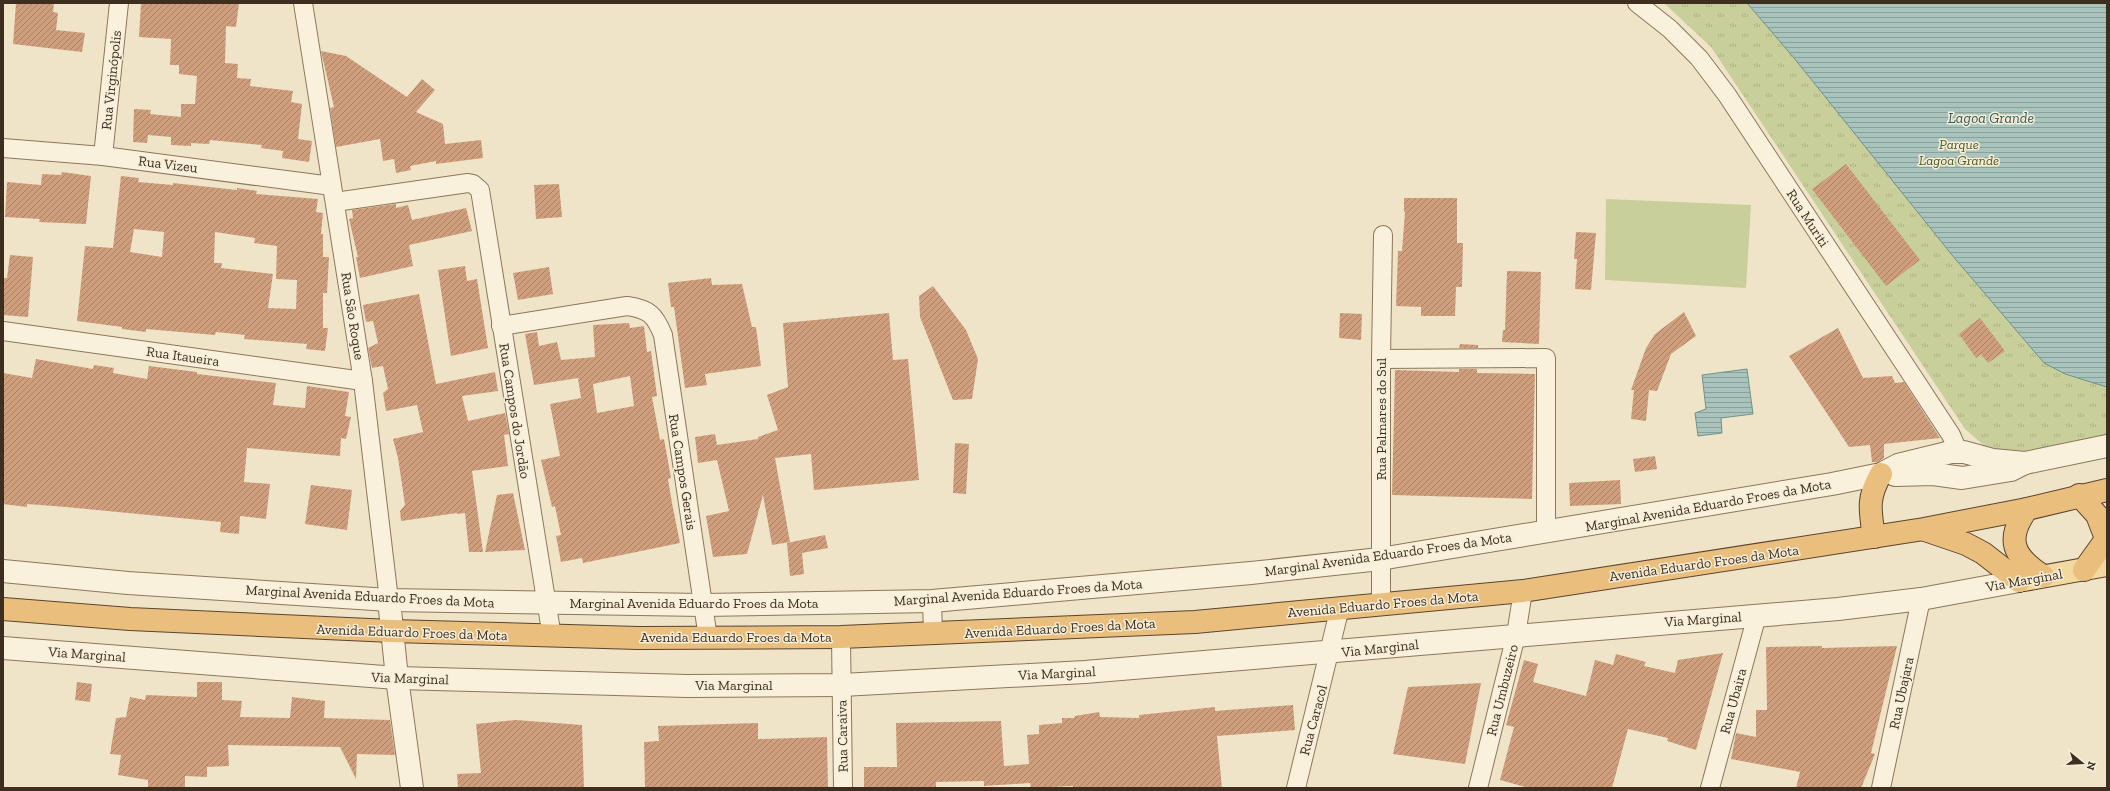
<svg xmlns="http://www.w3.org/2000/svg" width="2110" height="791" viewBox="0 0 2110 791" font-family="'Zilla Slab',serif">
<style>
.park{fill:url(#park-tufts)}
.pitch{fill:#c9cf9b}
.water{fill:url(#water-rules);stroke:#6f938a}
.building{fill:url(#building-hatch);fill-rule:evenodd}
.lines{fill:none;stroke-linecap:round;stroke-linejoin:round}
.minor-casing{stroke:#8d765c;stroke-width:20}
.tertiary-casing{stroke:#8d765c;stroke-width:24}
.primary-casing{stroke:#5b4430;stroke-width:24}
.trunk-casing{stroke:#5b4430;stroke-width:24}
.minor{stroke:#faf1dc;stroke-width:18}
.tertiary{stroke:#faf1dc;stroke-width:22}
.primary{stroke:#f3d9a0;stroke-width:22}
.trunk{stroke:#eabe7c;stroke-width:22}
.labels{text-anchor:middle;stroke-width:3;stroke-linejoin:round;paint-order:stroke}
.street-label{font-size:14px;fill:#3d2e20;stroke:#f7eed8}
.park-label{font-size:14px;font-style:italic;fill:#4d5a26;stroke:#f7eed8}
.water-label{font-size:15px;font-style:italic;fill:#2f5d5a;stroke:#f7eed8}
</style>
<defs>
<pattern id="park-tufts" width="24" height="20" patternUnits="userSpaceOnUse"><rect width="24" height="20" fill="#c9cf9b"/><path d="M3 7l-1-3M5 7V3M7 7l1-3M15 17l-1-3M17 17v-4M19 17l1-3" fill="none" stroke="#aeb285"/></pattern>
<pattern id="water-rules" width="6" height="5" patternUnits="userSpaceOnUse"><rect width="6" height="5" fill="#a9c4bc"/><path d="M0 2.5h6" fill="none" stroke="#8ba098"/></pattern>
<pattern id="building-hatch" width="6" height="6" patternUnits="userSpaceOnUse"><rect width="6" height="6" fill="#cf9f7d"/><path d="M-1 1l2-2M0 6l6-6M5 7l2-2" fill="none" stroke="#a98266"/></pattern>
</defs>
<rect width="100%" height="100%" fill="#f0e4c8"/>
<polygon class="park" points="1664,3 2107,3 2107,434 2026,454 1988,449 1965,429 1711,47"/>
<polygon class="pitch" points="1606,199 1751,205 1746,288 1605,280"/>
<g class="water">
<polygon points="1747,3 2107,3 2107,387 2065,374 2044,363 1952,255 1794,58"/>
<polygon points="1747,369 1753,414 1721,418 1722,433 1698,436 1695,413 1706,409 1702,375"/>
</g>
<g class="building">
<polygon points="16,3 54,3 53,12 58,13 56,30 85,33 82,52 13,44"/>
<polygon points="141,3 239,3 236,27 226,26 225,63 238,64 237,78 251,79 250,86 293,91 291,102 302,104 298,139 312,141 309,162 282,158 283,151 261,148 262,145 210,140 209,144 191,143 191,146 171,145 171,137 148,135 147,143 133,142 134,109 151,110 150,114 181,117 181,104 195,104 197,76 179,74 179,65 170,65 171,39 139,37"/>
<polygon points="321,51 346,56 407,97 422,79 435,90 416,112 443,124 445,144 481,140 483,158 436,164 436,161 410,166 411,170 396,173 394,159 383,161 380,139 336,147 330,108 334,107"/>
<polygon points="1846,164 1920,260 1886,286 1812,189"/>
<polygon points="62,172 91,176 86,224 39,222 40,219 5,217 7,182 41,185 42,174 61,175"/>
<path d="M121,176L139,178L138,182L173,185V183L237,190V188L257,191L256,194L318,199L316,212L323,213L321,234H323V257H329L327,293H323V328H328L325,351L306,349L307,344L244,339L245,335L216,332L215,335L146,329V332L122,329V327L77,321L85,246L113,248ZM134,229L164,232L162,257L130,252ZM215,232L255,238L254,243L277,246L276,279L297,280L296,309L268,308L273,274L221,268L222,263H214Z"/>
<polygon points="559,184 562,217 536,219 534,185"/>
<polygon points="1404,198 1457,198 1457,243 1463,243 1462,287 1456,287 1455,316 1421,316 1421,307 1396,306 1398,251 1402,251 1405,212 1404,212"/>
<polygon points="396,204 396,208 408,205 412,220 466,208 472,231 409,245 413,266 360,278 356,257 358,257 349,219 353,218 352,210"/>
<polygon points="1576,232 1596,233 1591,290 1575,289 1577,259 1574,259"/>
<polygon points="10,255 33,257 28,317 3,315 3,278 7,278"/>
<polygon points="465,266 467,281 477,279 488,348 451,356 438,270"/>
<polygon points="549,267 553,294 518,300 513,273"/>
<polygon points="1507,271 1541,272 1539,344 1502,342 1503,330 1505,330"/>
<polygon points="711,278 712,285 742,284 752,327 756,327 761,366 705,374 707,385 685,388 674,307 671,307 668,283"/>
<polygon points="933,286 966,330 978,359 972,399 953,400 920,317 919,296"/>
<polygon points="419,294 436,384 495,372 498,391 462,396 468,421 505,413 509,434 504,435 508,466 472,471 483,552 469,552 465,513 457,514 457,513 401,521 400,511 405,505 398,458 393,439 423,432 417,405 386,411 383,393 388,389 383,366 372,368 368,348 378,343 373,321 366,322 363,305"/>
<polygon points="1684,312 1696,336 1671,354 1657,391 1649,390 1646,421 1631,419 1634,390 1631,390 1646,348 1655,334"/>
<polygon points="889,313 893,360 908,359 919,480 814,490 811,454 775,458 790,542 772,545 763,495 747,554 713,557 706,516 729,511 717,460 698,463 695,437 715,434 717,445 758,439 758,437 778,430 767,395 788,387 783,323"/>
<polygon points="1340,313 1362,314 1361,340 1339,338"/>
<polygon points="1980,318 2005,351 1988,363 1981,354 1976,358 1959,334"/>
<path d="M629,323L630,328L644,326L647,352L651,351L657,396L652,397L660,440L664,439L671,478L668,479L672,503L680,543L583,563L582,558L561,562L556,536L561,535L555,506L552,507L541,460L560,456L550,404L581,398L578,378L534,385L525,334L537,332L539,346L557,342L561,360L595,357L593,325ZM630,376L634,406L597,413L593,384Z"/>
<polygon points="1838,328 1863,378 1892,376 1895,383 1904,382 1940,438 1884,444 1884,458 1878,462 1872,462 1870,445 1849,447 1789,356"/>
<polygon points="1460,344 1478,345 1478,348 1459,348"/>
<polygon points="36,359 93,369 94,365 114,368 113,373 147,379 149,366 197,372 197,374 276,383 273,405 305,408 307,386 349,392 345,416 351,417 346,439 341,438 340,456 247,448 244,482 270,484 266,519 240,516 239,534 220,532 221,522 66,507 27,504 27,507 3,504 3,373 32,378"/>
<polygon points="1459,369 1477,369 1477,373 1535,374 1532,499 1392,495 1395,370 1459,372"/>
<polygon points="955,443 969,444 966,494 953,493"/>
<polygon points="1655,456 1657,469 1635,472 1633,459"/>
<polygon points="1620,480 1621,504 1570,506 1569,483"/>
<polygon points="311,485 352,490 347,530 305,524"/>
<polygon points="513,493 525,550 485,552 497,495"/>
<polygon points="825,535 828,548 802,553 804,574 790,576 787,543"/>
<polygon points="1822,646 1822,648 1897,646 1871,753 1875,754 1861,788 1796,788 1800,772 1731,759 1736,733 1756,737 1756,710 1767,710 1766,647"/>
<polygon points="1723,653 1696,750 1667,741 1668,738 1628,729 1612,788 1529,788 1500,780 1514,727 1506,725 1524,660 1538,664 1533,682 1586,696 1595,660 1613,665 1616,654 1646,662 1644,666 1675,673 1678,660"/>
<polygon points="77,682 92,684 90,702 75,700"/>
<polygon points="197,682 222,682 222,700 242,701 240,717 290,718 292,697 325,701 324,718 390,720 395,755 357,754 356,779 340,747 228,745 229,766 207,767 207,777 185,776 185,788 148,788 148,780 118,775 121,755 110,754 116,718 126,717 130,697 145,700 146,695 197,697"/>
<polygon points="1481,683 1465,764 1393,754 1408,687"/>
<polygon points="1293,705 1295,730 1217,736 1222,788 1073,788 1073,786 1031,788 1030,783 984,786 984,781 936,782 936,788 864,788 864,767 897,767 896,723 1001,721 1004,766 1029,764 1027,735 1039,734 1039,725 1062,723 1062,718 1074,718 1075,716 1099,712 1100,717 1139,718 1139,715 1215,707 1215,711"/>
<polygon points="516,720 582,725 584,788 458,788 457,774 481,773 476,724"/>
<polygon points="758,723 758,739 827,737 828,788 645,788 644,742 659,741 658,726"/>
</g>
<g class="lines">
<defs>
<g id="minor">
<polyline points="303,3 363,381 389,600"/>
<polyline points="1637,3 1670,29 1699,58 1727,95 1911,374 1951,435 1958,451"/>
<polyline points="3,148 103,156 332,186"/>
<polyline points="103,156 119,3"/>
<polyline points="335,202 468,183 473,184 480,190 552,637"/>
<path d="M501,326L627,306C649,309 655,315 663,335L708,638"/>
<polyline points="3,331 363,381"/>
<polyline points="1381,359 1546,358 1546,532"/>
<polyline points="932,601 933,634"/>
<polyline points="1381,603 1381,359 1383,235"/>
<polyline points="841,637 843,788"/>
<polyline points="1296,788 1340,607"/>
<polyline points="1478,788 1516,635 1523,591"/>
<polyline points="1710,788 1757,615"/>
<polyline points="1881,788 1921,599"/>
</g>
<g id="tertiary">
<polyline points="1895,475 1933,474 1962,478 2011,470 2025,463 2107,446"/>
<polyline points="3,571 128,583 389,600 703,605 932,601 1251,573 1380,559 1832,484 1881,474 1898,465 1951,452 1964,452 1993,460 2025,463"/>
<polyline points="389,600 397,678 412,788"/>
<polyline points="3,648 397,678 687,686 842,685 1085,672 1838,609 1921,599 2019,581"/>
</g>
<polyline id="primary" points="2024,580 2107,565"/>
<g id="trunk">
<polyline points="2079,495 2097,515 2107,541"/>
<path d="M2027,509C2005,539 2013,557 2043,576"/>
<polyline points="1925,530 1966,544 1983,553 2019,581"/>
<path d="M1874,537C1870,510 1867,498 1881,474"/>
<polyline points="2084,570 2107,538"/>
<polyline points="3,609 130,619 392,631 638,638 841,637 1195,622 1523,591 1924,529 2027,509 2107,490"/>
</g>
</defs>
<use href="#minor" class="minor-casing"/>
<use href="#tertiary" class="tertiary-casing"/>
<use href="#primary" class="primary-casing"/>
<use href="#trunk" class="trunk-casing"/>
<use href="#minor" class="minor"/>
<use href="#tertiary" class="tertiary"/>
<use href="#primary" class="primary"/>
<use href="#trunk" class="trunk"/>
</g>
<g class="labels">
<g class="street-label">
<text transform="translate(111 80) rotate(-84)" y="5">Rua Virginópolis</text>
<text transform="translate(168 164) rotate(7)" y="5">Rua Vizeu</text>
<text transform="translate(1808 218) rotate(57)" y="5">Rua Muriti</text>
<text transform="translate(353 316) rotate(81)" y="5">Rua São Roque</text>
<text transform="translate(183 356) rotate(8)" y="5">Rua Itaueira</text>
<text transform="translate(515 411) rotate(81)" y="5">Rua Campos do Jordão</text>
<text transform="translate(1381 419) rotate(-90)" y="5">Rua Palmares do Sul</text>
<text transform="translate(683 472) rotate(81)" y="5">Rua Campos Gerais</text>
<text transform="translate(1708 505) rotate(-10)" y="5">Marginal Avenida Eduardo Froes da Mota</text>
<text transform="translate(1388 554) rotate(-8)" y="5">Marginal Avenida Eduardo Froes da Mota</text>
<text transform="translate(1704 563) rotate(-8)" y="5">Avenida Eduardo Froes da Mota</text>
<text transform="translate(2024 580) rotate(-10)" y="5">Via Marginal</text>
<text transform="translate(1018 592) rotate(-4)" y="5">Marginal Avenida Eduardo Froes da Mota</text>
<text transform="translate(370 596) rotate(3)" y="5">Marginal Avenida Eduardo Froes da Mota</text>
<text x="694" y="608">Marginal Avenida Eduardo Froes da Mota</text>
<text transform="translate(1383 604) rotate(-5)" y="5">Avenida Eduardo Froes da Mota</text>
<text transform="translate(1703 619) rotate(-4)" y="5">Via Marginal</text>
<text transform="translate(1060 628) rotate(-3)" y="5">Avenida Eduardo Froes da Mota</text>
<text transform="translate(412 632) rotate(2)" y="5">Avenida Eduardo Froes da Mota</text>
<text x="736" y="642">Avenida Eduardo Froes da Mota</text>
<text transform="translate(1380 648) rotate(-6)" y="5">Via Marginal</text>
<text transform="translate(87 654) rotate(4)" y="5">Via Marginal</text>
<text transform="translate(1057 673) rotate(-3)" y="5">Via Marginal</text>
<text transform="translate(410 678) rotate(2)" y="5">Via Marginal</text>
<text x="734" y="690">Via Marginal</text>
<text transform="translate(1502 690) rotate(-76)" y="5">Rua Umbuzeiro</text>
<text transform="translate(1901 693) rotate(-78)" y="5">Rua Ubajara</text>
<text transform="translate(1733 701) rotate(-75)" y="5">Rua Ubaira</text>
<text transform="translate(1313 720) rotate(-75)" y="5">Rua Caracol</text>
<text transform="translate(842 736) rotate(-91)" y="5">Rua Caraiva</text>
</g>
<g class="park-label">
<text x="1959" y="149">Parque<tspan x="1959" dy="16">Lagoa Grande</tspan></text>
</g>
<g class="water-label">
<text x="1991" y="123">Lagoa Grande</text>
</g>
</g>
<rect width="2110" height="791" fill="none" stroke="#3d2e20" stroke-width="8"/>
<g transform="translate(2082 763) rotate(108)" stroke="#f7eed8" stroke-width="3" paint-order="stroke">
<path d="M0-3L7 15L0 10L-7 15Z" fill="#3d2e20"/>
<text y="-6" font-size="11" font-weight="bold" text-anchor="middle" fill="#3d2e20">N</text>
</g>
</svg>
